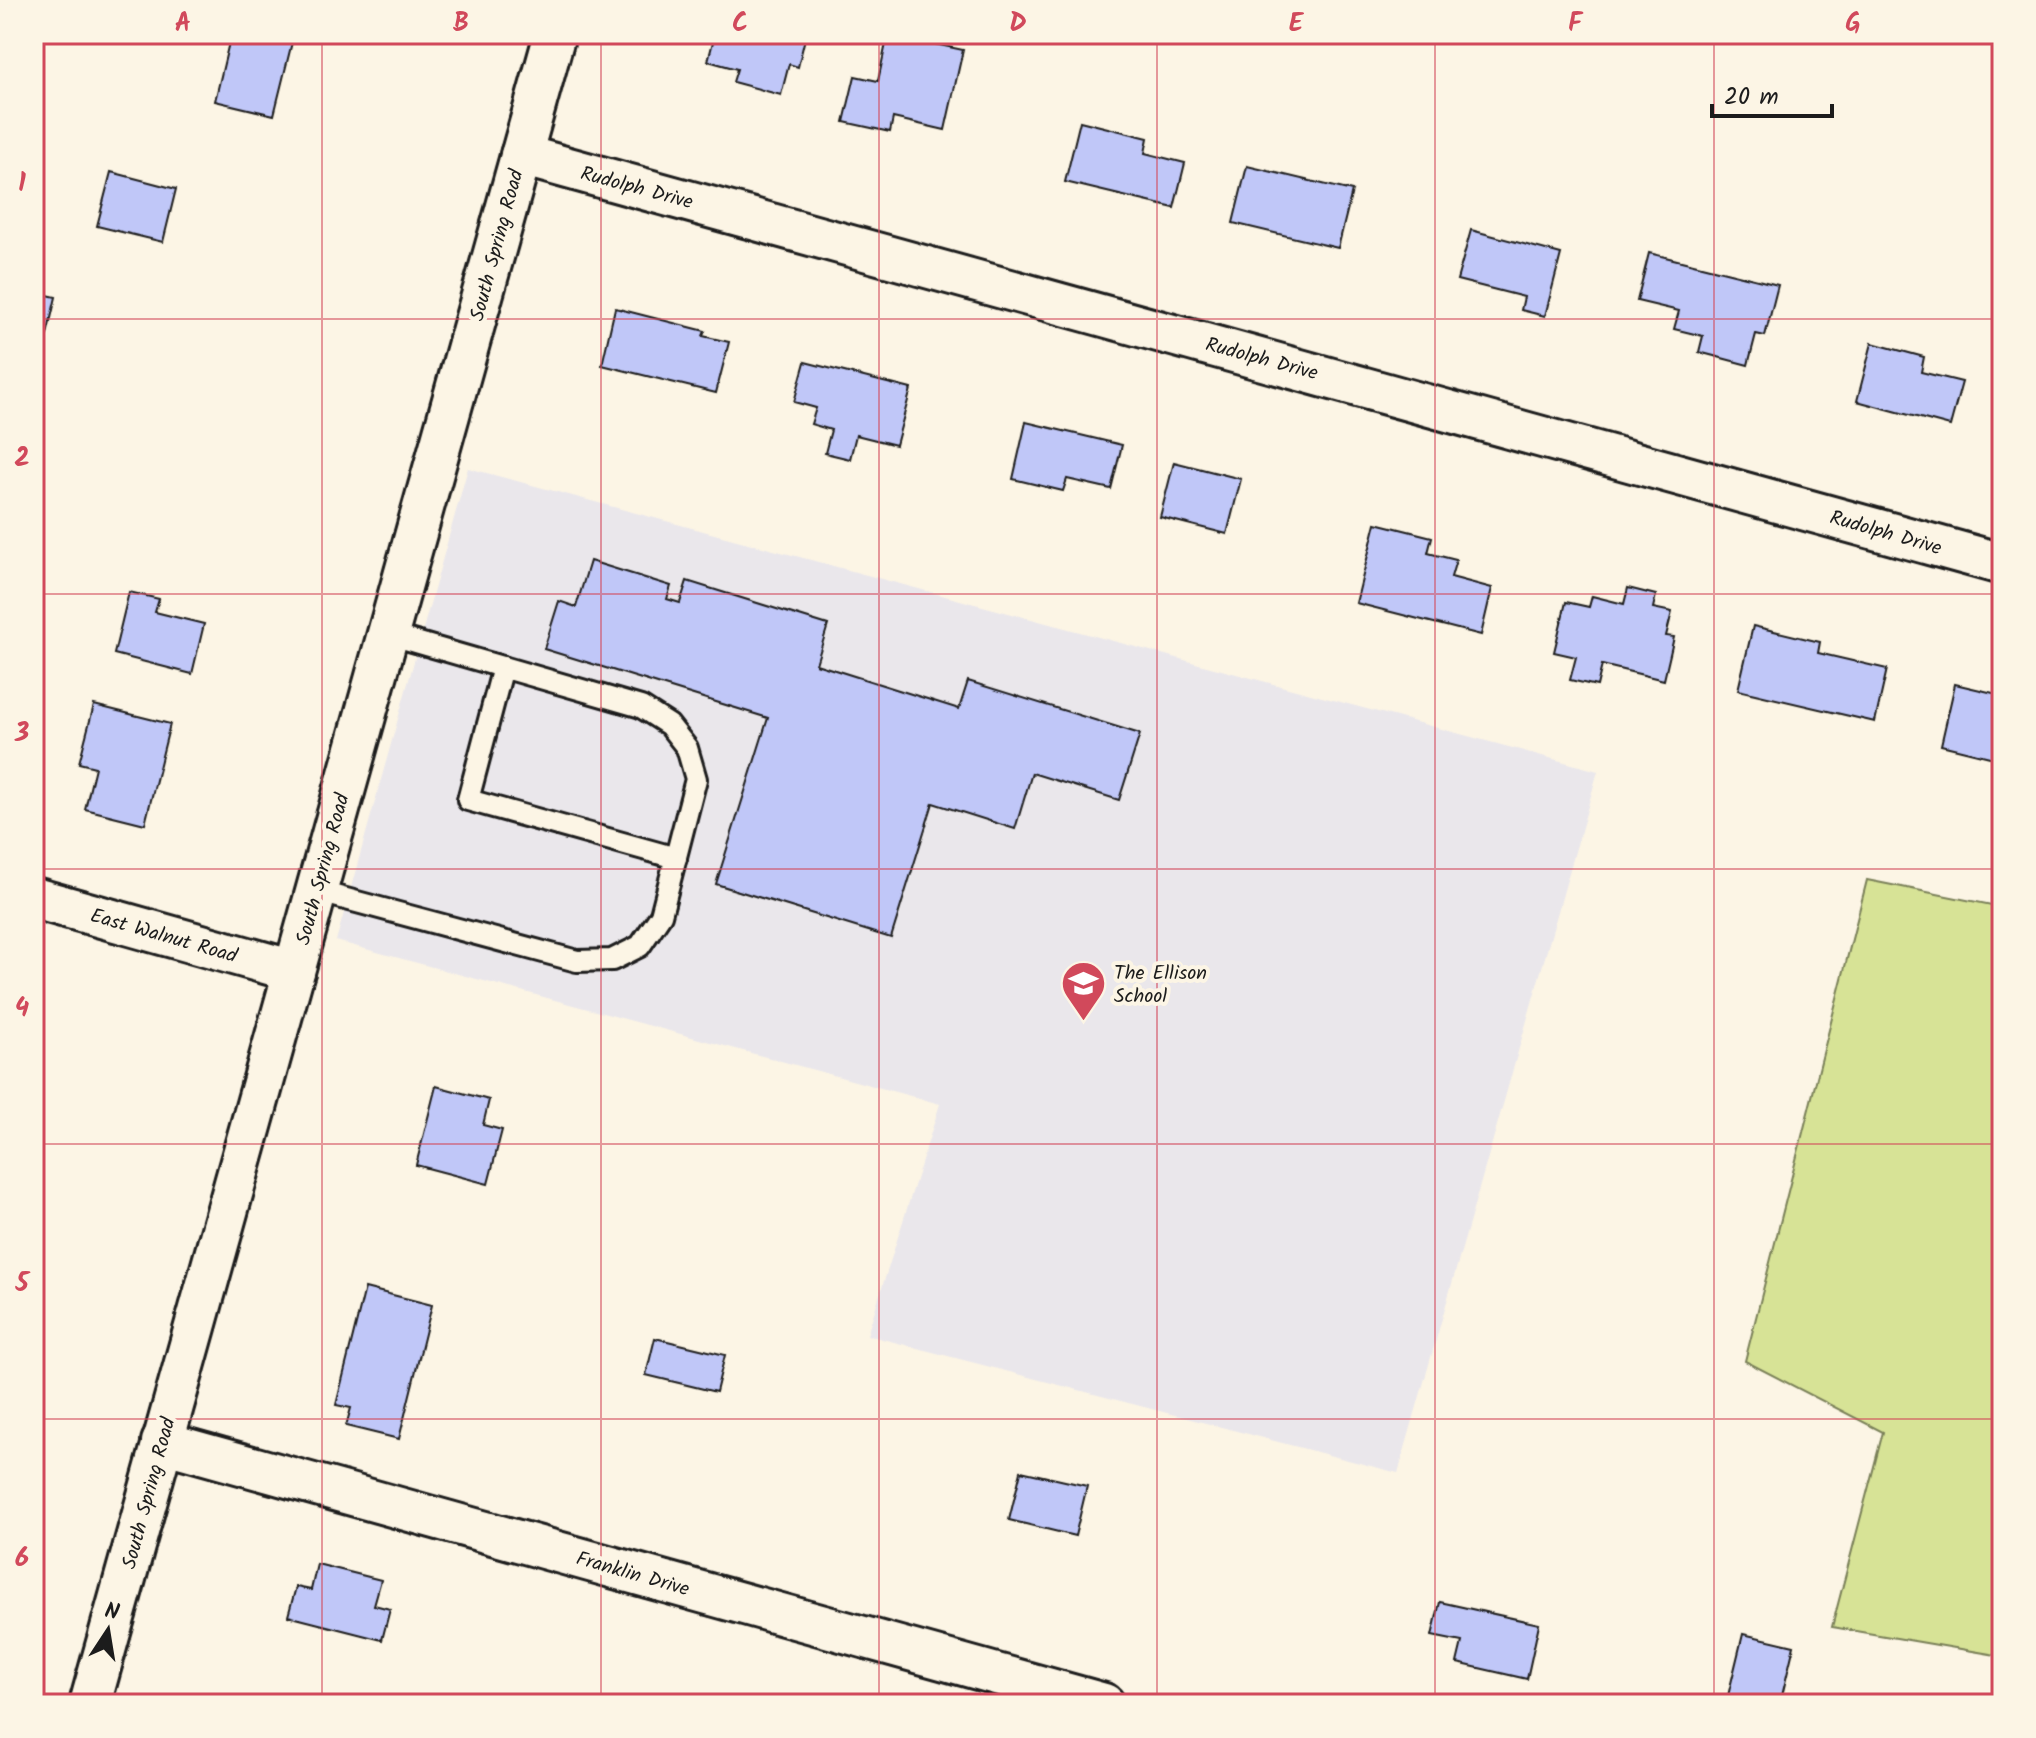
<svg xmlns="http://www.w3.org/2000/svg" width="2036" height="1738" viewBox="0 0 2036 1738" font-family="Kalam,sans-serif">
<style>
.built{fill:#eae7eb}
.green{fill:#d7e396;stroke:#7a8059;stroke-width:2}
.building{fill:#c0c7f8;stroke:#1c1c1c;stroke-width:2}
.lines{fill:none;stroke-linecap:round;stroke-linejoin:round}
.service-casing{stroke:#1c1c1c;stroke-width:26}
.minor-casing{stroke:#1c1c1c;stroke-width:46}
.service{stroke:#fcf5e5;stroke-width:20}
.minor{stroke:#fcf5e5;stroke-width:40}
.grid{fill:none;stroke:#d1495b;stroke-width:2;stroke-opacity:0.55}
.labels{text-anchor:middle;stroke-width:8;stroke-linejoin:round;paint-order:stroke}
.street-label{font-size:20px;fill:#1c1c1c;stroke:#fcf5e5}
.poi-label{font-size:20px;fill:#1c1c1c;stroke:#fcf5e5;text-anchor:start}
.neatline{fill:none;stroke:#d1495b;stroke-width:3}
.grid-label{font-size:26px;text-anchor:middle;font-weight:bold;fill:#d1495b}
</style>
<rect width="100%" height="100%" fill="#fcf5e5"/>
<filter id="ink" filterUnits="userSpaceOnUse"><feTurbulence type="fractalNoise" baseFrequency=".0125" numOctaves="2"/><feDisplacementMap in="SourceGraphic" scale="16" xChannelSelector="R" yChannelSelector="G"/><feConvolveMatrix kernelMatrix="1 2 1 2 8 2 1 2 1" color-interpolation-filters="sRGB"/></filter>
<g filter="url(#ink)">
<polygon class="built" points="468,468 1598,771 1398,1473 867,1335 940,1104 336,941"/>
<polygon class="green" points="1867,880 2002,907 2002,1656 1832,1627 1883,1432 1745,1361"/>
<g class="building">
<polygon points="231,34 294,34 274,115 215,101"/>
<polygon points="715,34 806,34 798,67 789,64 781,95 733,82 737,69 708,61"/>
<polygon points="888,34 963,50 945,130 893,118 890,132 844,122 855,76 878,81"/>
<polygon points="1080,121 1148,138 1145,153 1185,163 1174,208 1065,182"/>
<polygon points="1247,166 1352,191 1338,248 1233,223"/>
<polygon points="111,172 176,189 163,242 97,226"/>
<polygon points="1471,230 1561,254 1545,316 1521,310 1524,297 1457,280"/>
<polygon points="1649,253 1778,285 1765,336 1756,334 1748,365 1699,352 1703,336 1674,329 1679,311 1637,301"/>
<polygon points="34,292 56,297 47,335 34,331"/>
<polygon points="615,308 705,331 703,336 729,342 716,393 602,365"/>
<polygon points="1872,343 1924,357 1921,372 1962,382 1950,426 1857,401"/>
<polygon points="805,362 911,389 896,445 856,435 850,459 825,453 831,430 811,424 816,408 794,402"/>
<polygon points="1026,422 1122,445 1111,489 1067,479 1063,491 1013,479"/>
<polygon points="1174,462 1241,479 1227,534 1160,517"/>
<polygon points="1376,523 1432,537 1428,553 1456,560 1451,577 1492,588 1481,635 1356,603"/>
<polygon points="590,561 671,586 667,599 680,603 687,581 828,625 816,664 959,709 968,681 1140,734 1119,800 1032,773 1015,829 933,803 891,938 716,884 768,718 544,649 559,601 576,607"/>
<polygon points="1628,588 1656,595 1653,608 1672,612 1666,636 1674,637 1664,680 1602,665 1597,686 1570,680 1576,657 1554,652 1566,602 1589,607 1592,596 1624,604"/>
<polygon points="129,592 159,599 155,612 204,624 192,674 114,654"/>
<polygon points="1753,626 1820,642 1818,653 1887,669 1875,722 1738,690"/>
<polygon points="1955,684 2002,695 2002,760 1941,745"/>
<polygon points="94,705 170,724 145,824 85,809 95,767 79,763"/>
<polygon points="436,1086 489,1100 483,1125 502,1130 488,1184 416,1165"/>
<polygon points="365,1288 432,1305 399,1439 346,1426 351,1408 336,1405"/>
<polygon points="655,1338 725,1355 716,1392 646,1375"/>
<polygon points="1021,1471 1087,1486 1075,1536 1009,1520"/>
<polygon points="317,1564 381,1580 374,1605 390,1609 382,1640 288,1616 296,1587 311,1590"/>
<polygon points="1440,1602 1539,1624 1527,1679 1457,1663 1462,1642 1432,1636"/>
<polygon points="1743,1634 1794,1646 1780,1704 1726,1704"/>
<polygon points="278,1695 316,1704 276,1704"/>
</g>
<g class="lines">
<defs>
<g id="service">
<polyline points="503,667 468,800 676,858"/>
<polyline points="316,891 577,961 612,960 640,946 661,915 696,779 687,748 669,725 641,707 388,634"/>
</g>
<g id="minor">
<polyline points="521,155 2002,564"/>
<polyline points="34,898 294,971"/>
<polyline points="162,1442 1104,1704"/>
<polyline points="90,1704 555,34"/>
</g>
</defs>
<use href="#service" class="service-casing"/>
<use href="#minor" class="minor-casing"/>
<use href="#service" class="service"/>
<use href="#minor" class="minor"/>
</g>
</g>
<path class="grid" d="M322,34V1704M601,34V1704M879,34V1704M1157,34V1704M1435,34V1704M1714,34V1704M34,319H2002M34,594H2002M34,869H2002M34,1144H2002M34,1419H2002"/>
<defs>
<symbol id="school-pin" viewBox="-11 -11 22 30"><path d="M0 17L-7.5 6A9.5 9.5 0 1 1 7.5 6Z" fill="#d1495b" stroke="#fcf5e5"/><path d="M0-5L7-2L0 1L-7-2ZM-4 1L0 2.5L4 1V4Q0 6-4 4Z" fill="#fff"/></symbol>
</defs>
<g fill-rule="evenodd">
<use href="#school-pin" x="1058" y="958" width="51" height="69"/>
</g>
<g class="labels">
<g class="street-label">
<text transform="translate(637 187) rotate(15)" y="7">Rudolph Drive</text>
<text transform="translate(496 245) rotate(-75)" y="7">South Spring Road</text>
<text transform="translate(1262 358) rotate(15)" y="7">Rudolph Drive</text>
<text transform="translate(1886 532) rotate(16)" y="7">Rudolph Drive</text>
<text transform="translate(322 869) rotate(-75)" y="7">South Spring Road</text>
<text transform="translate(164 935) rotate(16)" y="7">East Walnut Road</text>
<text transform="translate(148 1493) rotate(-75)" y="7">South Spring Road</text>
<text transform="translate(633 1573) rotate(16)" y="7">Franklin Drive</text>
</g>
<g class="poi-label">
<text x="1114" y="979">The Ellison<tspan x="1114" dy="23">School</tspan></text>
</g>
</g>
<rect width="2036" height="1738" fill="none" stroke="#fcf5e5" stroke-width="88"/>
<g transform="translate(108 1630) rotate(12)" stroke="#fcf5e5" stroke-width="6" paint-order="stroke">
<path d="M0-6L14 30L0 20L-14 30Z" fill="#1c1c1c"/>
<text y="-12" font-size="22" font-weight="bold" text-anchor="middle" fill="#1c1c1c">N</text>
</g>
<path d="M1712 104v12h120v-12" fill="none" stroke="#1c1c1c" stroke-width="4"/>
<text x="1724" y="104" font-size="24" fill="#1c1c1c" stroke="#fcf5e5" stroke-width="6" paint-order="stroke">20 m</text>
<rect x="44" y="44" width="1948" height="1650" class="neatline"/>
<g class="grid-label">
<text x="183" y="31">A</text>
<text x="461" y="31">B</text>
<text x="740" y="31">C</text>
<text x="1018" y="31">D</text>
<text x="1296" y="31">E</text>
<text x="1575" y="31">F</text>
<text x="1853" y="31">G</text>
<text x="22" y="191">1</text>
<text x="22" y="466">2</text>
<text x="22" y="741">3</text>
<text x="22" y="1016">4</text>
<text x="22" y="1291">5</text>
<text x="22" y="1566">6</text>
</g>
</svg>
